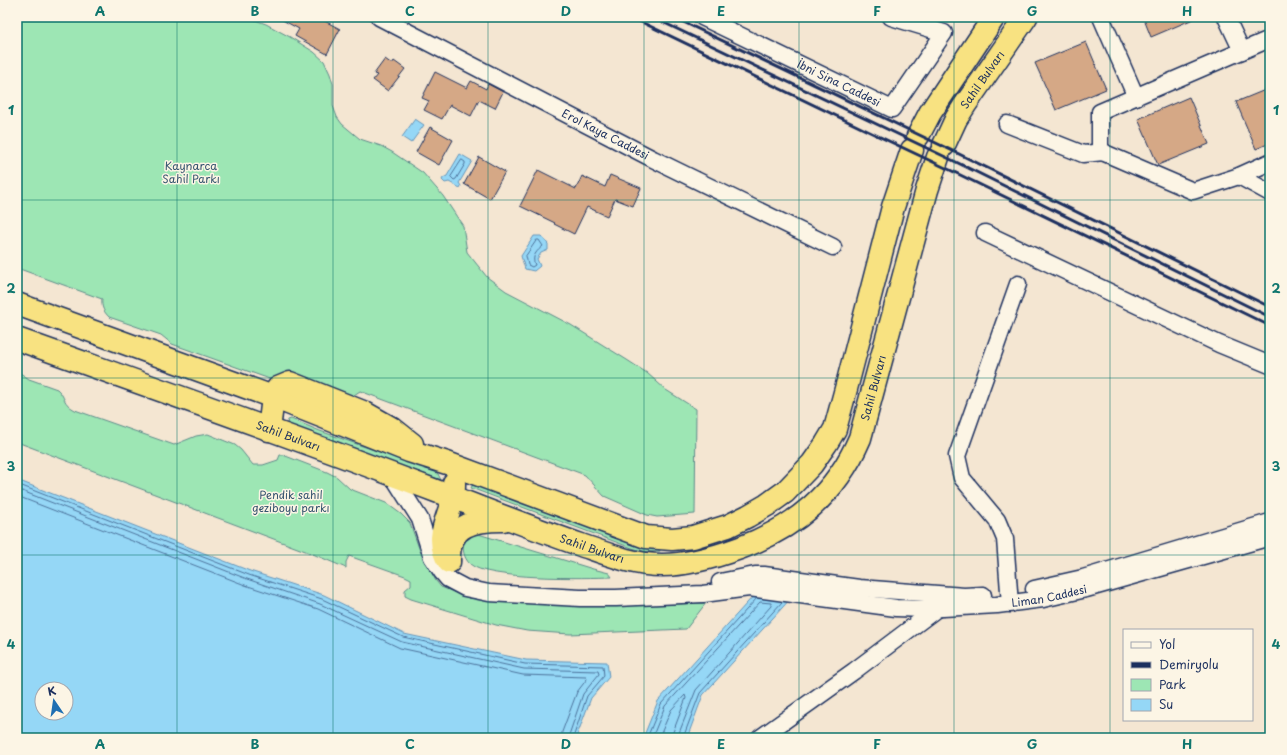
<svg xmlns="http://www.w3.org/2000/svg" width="1287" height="755" viewBox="0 0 1287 755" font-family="'Playpen Sans',sans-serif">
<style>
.green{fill:#9de6b4;stroke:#5c8a89}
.water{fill:#95d7f6;stroke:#6494b9;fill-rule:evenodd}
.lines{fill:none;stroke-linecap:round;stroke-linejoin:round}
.shore{stroke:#4c729b;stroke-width:1}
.building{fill:#d5a886;stroke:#1b2f5e}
.minor-casing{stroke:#1b2f5e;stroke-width:19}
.highway-casing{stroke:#1b2f5e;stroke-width:25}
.minor{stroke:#fcf5e5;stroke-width:16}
.highway{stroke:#f8e281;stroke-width:22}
.rail{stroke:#1b2f5e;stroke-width:3}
.grid{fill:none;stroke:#0f766e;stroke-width:1;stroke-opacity:0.55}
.labels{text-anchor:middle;stroke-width:3;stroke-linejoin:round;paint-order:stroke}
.street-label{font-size:11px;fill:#1b2f5e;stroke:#fcf5e5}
.park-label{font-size:11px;fill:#35546f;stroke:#fcf5e5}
.neatline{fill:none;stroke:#0f766e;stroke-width:1.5}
.grid-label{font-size:13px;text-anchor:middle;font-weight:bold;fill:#0f766e}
</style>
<rect width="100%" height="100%" fill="#f4e6d2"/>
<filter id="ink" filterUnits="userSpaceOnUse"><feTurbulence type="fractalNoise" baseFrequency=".025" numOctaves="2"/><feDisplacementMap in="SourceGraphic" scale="8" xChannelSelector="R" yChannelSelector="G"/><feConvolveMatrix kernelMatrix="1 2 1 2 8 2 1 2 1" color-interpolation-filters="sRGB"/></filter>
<g filter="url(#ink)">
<g class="green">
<path d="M17,17H247L266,24L290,37L314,52L324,61L330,74L333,84V106L337,117L342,124L360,139L381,146L392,152L423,173L443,196L463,226L467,252L487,277L506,291L571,325L627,360L647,373L666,390L696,409L695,514L657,517L647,515L604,496L585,475L360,391L348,399L292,387L172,344L161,335L109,317C104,312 101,307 102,299L17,268Z"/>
<path d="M17,371L29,379L57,389C66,397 62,403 75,410L174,445L196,436L208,434L235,445L241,450L253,465H263L278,460L280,455H283L327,472L337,477L350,489L386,503L401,514L410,523L420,551L436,581L441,587L469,598L500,602L612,606L706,603L686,629L570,634L527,631L496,625L411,599L405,596V590L411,585V579L405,576L349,556L346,562V568L308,552L17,442Z"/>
<polygon points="291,419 320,431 388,455 431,468 438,474 441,480 394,463 349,450 286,426 288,420"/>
<polygon points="474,482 646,547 660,550 660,551 646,552 632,548 471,488"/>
<path d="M475,533L593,569L609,573L612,577C586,578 487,580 470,564C463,557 462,548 464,539Z"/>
</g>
<g class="water">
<polygon points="415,119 424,125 411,143 402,137"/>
<polygon points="460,154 472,161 459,183 461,186 460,188 449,182 445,183 442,180 443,178 447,176"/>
<polygon points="534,236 541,236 548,244 548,250 541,253 537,259 540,266 534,271 525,269 521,256"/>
<path d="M17,480L250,571L324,595L404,634L526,660L607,662L609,677L591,698L576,738H17ZM42,689H66V713H42Z"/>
<polygon points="757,592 792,597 703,695 687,738 643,738 658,701"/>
</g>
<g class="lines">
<g class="shore">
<polygon points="462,160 465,162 465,164 456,179 454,180 451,177"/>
<path d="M537,240H539L543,246C537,251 531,256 535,265L532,267L528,265L526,256Z"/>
<polyline points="17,484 249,575 322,599 403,637 525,664 603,666 604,676 587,696 573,738"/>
<polyline points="17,489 247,579 320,604 402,642 524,669 598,671 599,674 583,694 568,738"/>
<polyline points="17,496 245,585 318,609 400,648 523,675 586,677 587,679 577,692 562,732 562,738"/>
<polyline points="647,738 661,704 757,598"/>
<polyline points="652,738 665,706 760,602 771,603 771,606 696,690 679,733 678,738"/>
<polyline points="659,738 671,710 685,695 686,698 673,732 672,738"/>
<polyline points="683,738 700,693 782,602"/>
</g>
</g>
<g class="building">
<polygon points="277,17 317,17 340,29 327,54 295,36 299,29"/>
<polygon points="1143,17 1198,17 1151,37"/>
<polygon points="1086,42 1106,89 1056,110 1035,63"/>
<polygon points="385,59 392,64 394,61 405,69 388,91 373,80 377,75 374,74"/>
<polygon points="435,72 467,88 471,81 486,89 488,84 503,92 495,108 479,100 471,116 450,105 442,119 424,110 429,101 422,98"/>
<polygon points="1270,88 1270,143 1256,149 1236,102"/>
<polygon points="1189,97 1209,144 1158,165 1138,119"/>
<polygon points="430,127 453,140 439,165 416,152"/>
<polygon points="479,157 505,172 490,199 464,184"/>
<polygon points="538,170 576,189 582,176 605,187 610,175 641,188 633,206 615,199 607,216 587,207 574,234 554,224 555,223 520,206"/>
</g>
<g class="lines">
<defs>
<g id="minor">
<path id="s1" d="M379,17L653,159L833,247"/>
<path id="s2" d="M702,17L892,109L944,33L891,17"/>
<polyline points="1101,17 1136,97"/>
<polyline points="1226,17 1242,51"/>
<polyline points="1270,42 1265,41 1100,112 1100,151 1193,191 1239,176 1270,162"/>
<polyline points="1007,124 1083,154 1104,152"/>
<polyline points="1239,176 1270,193"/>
<polyline points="985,233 1219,344 1270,365"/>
<path id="s3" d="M392,475L420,519L432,557L442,572L448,579L465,588L489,593L580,598H616L703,594L749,588L896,608L925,609L997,605L1043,599L1086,589L1270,537"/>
<polyline points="720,582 755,575 764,575 859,588 964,596 983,595"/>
<polyline points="1034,589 1083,578 1270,522"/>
<polyline points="1010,604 1005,539 997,520 962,478 957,456 1018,284"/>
<polyline points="760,738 854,671 939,607"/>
</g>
<g id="highway">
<polyline points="918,136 930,113 994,17"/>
<path id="s4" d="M944,145L956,119L965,105L1026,17"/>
<polyline points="17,304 273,397 409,451 447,463 646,537 672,539 693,537 728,526 748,516 767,505 785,492 812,464 826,444 835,429 847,385 893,207 912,150"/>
<path id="s5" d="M17,339C157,389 297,438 436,491C484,509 532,528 581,545C607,554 634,565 662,565C688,565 715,557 740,548C796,527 836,494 860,438L927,190L938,157"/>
<polyline points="269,430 273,397 278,388 290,383 363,412 393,429 412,444"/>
<path d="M449,559C448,524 475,520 503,520"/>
<path d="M449,562C434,538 447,522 453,498C454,493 454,488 454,483"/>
</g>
</defs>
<use href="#minor" class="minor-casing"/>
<use href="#highway" class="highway-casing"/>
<use href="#minor" class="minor"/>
<use href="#highway" class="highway"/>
<g class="rail">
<polyline points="631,17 876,135 950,170 1270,326"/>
<polyline points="652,17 954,161 1270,317"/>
<polyline points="673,17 957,153 1270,307"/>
</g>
</g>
</g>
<path class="grid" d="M177,17V738M333,17V738M488,17V738M644,17V738M799,17V738M954,17V738M1110,17V738M17,200H1270M17,378H1270M17,555H1270"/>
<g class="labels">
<g class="street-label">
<text dy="4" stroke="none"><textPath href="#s4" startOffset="76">Sahil Bulvarı</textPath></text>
<text dy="4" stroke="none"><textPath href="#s2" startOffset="152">İbni Sina Caddesi</textPath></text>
<text dy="4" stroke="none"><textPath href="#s1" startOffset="255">Erol Kaya Caddesi</textPath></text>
<text dy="4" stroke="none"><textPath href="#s5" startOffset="984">Sahil Bulvarı</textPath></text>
<text dy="4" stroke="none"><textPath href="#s5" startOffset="288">Sahil Bulvarı</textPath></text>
<text dy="4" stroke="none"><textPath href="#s5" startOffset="612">Sahil Bulvarı</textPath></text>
<text dy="4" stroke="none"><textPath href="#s3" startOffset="726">Liman Caddesi</textPath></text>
</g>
<g class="park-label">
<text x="191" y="170">Kaynarca<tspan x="191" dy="13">Sahil Parkı</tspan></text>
<text x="291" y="499">Pendik sahil<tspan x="291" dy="13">geziboyu parkı</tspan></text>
</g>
</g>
<rect width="1287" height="755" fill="none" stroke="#fcf5e5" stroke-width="44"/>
<rect x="1123" y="629" width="130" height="92" fill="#fcf5e5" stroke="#a2a6af"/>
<rect x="1131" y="642" width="20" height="6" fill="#fcf5e5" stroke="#a2a6af"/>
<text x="1159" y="649" font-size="12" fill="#1b2f5e">Yol</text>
<rect x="1131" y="662" width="20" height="6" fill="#1b2f5e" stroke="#a2a6af"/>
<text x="1159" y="669" font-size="12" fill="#1b2f5e">Demiryolu</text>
<rect x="1131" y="679" width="20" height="12" fill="#9de6b4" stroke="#a2a6af"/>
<text x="1159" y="689" font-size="12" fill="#1b2f5e">Park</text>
<rect x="1131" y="699" width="20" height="12" fill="#95d7f6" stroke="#a2a6af"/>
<text x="1159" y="709" font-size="12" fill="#1b2f5e">Su</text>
<g transform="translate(54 701) rotate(347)"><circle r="19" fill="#fcf5e5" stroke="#a2a6af"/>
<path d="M0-3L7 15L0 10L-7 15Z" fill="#1f6fb2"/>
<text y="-6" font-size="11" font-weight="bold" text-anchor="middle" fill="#1b2f5e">K</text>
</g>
<rect x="22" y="22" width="1243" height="711" class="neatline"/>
<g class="grid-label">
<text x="100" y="16">A</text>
<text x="255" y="16">B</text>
<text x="410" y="16">C</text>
<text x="566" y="16">D</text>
<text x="721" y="16">E</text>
<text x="877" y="16">F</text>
<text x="1032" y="16">G</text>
<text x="1187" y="16">H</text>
<text x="11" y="115">1</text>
<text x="1276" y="115">1</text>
<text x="11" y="293">2</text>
<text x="1276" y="293">2</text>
<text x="11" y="471">3</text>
<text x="1276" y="471">3</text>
<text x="11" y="649">4</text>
<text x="1276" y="649">4</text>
<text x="100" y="749">A</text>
<text x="255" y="749">B</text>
<text x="410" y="749">C</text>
<text x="566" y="749">D</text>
<text x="721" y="749">E</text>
<text x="877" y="749">F</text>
<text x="1032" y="749">G</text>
<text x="1187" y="749">H</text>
</g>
</svg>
